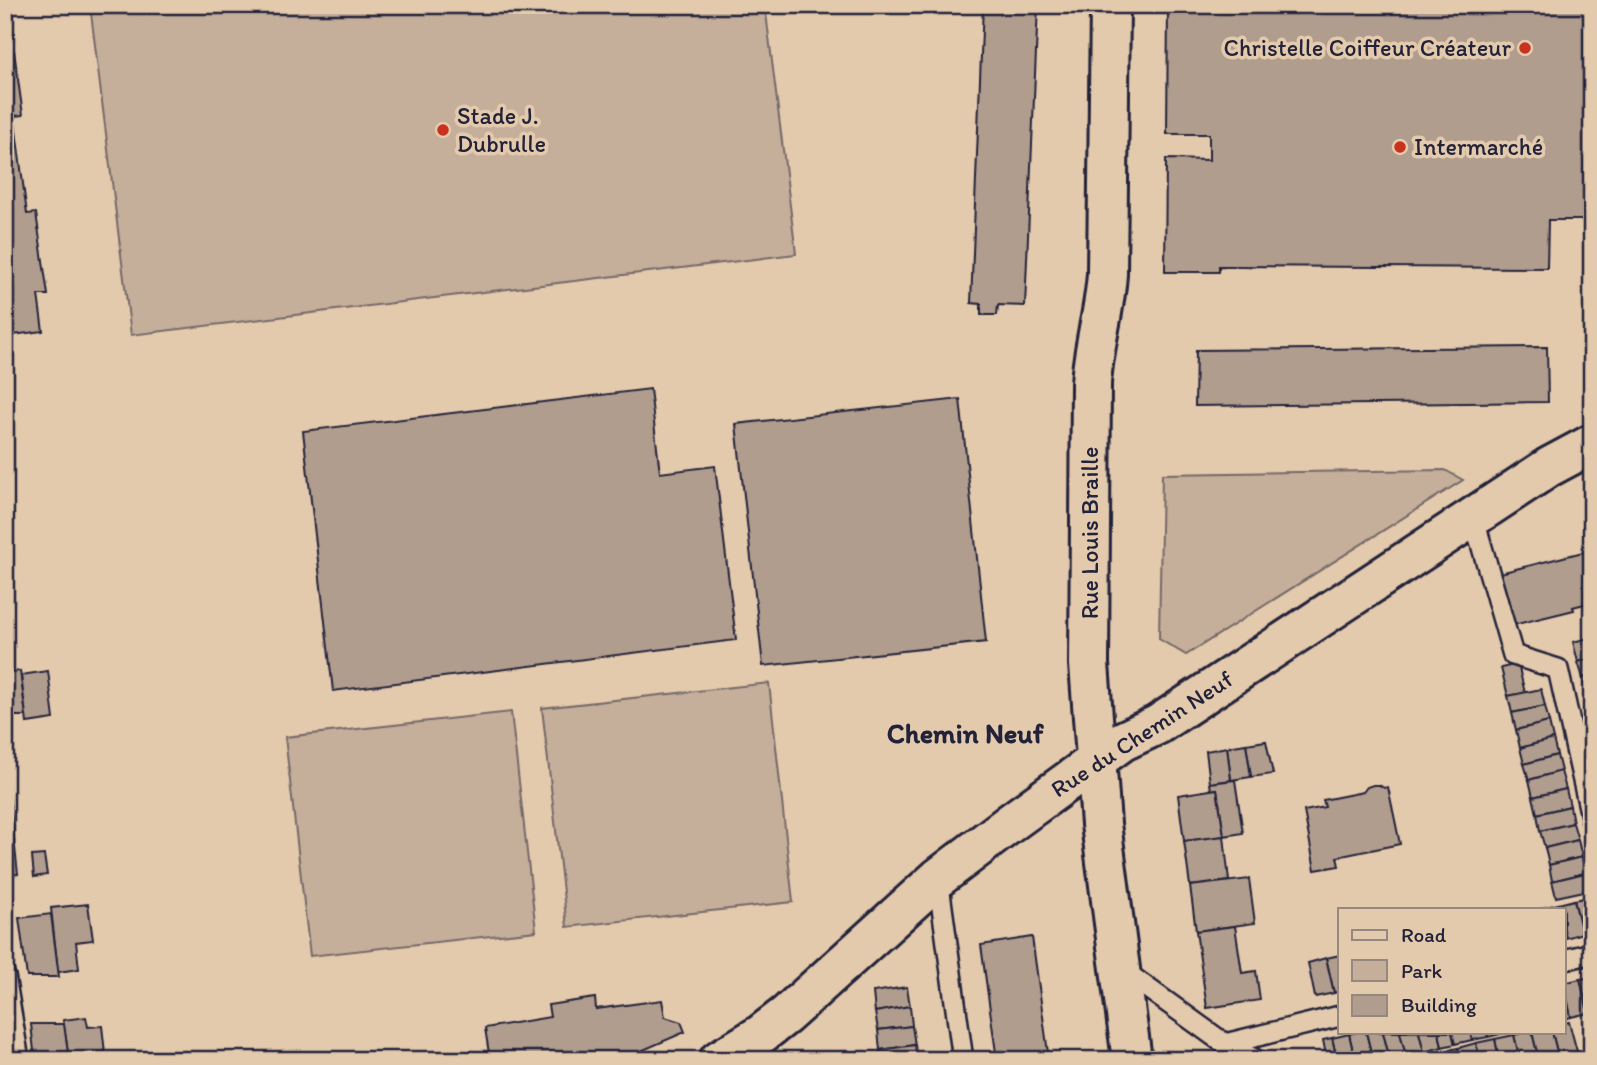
<svg xmlns="http://www.w3.org/2000/svg" width="1597" height="1065" viewBox="0 0 1597 1065" font-family="Itim,sans-serif">
<style>
.green{fill:#c5af9a;stroke:#74686a;stroke-width:2}
.building{fill:#b19d8e;stroke:#22223b;stroke-width:2}
.lines{fill:none;stroke-linecap:round;stroke-linejoin:round}
.service-casing{stroke:#22223b;stroke-width:24}
.minor-casing{stroke:#22223b;stroke-width:44}
.service{stroke:#e4caac;stroke-width:19}
.minor{stroke:#e4caac;stroke-width:38}
.poi-dot{fill:#c8321e;stroke:#e4caac;stroke-width:2.5}
.labels{text-anchor:middle;stroke-width:7;stroke-linejoin:round;paint-order:stroke}
.poi-label{font-size:24px;fill:#22223b;stroke:#e4caac;text-anchor:start}
.street-label{font-size:24px;fill:#22223b;stroke:#e4caac}
.quarter-label{font-size:28px;font-weight:bold;fill:#22223b;stroke:#e4caac}
</style>
<rect width="100%" height="100%" fill="#e4caac"/>
<filter id="ink" filterUnits="userSpaceOnUse"><feTurbulence type="fractalNoise" baseFrequency=".0143" numOctaves="2"/><feDisplacementMap in="SourceGraphic" scale="14" xChannelSelector="R" yChannelSelector="G"/><feConvolveMatrix kernelMatrix="1 2 1 2 8 2 1 2 1" color-interpolation-filters="sRGB"/></filter>
<g filter="url(#ink)">
<g class="green">
<polygon points="90,5 765,5 796,254 131,335"/>
<polygon points="1445,470 1463,480 1186,655 1159,639 1162,474"/>
<polygon points="769,683 793,902 567,927 542,708"/>
<polygon points="511,712 536,931 310,956 285,737"/>
</g>
<g class="building">
<polygon points="983,5 1038,5 1025,306 998,305 997,315 981,315 981,304 971,303"/>
<polygon points="1168,5 1592,5 1592,220 1548,220 1547,268 1219,266 1219,272 1165,272 1166,159 1209,160 1209,134 1167,134"/>
<polygon points="5,45 6,52 14,51 23,115 14,116 27,214 36,213 48,295 38,295 43,331 5,336"/>
<polygon points="1547,347 1548,402 1195,406 1196,350"/>
<polygon points="650,389 660,473 715,466 736,640 333,691 303,431"/>
<polygon points="960,399 986,642 763,666 736,424"/>
<polygon points="1583,552 1592,583 1592,602 1573,607 1574,610 1513,625 1500,573"/>
<polygon points="1592,637 1592,658 1578,662 1573,642"/>
<polygon points="1592,658 1592,676 1583,678 1578,662"/>
<polygon points="1518,664 1525,693 1508,696 1501,668"/>
<polygon points="20,671 26,716 5,716 5,705 10,705 6,673"/>
<polygon points="48,671 54,719 27,723 21,675"/>
<polygon points="1592,676 1592,694 1587,695 1583,678"/>
<polygon points="1541,689 1545,706 1512,713 1508,696"/>
<polygon points="1545,706 1549,722 1516,730 1512,713"/>
<polygon points="1549,722 1553,739 1520,748 1516,730"/>
<polygon points="1553,739 1557,755 1524,764 1520,748"/>
<polygon points="1266,741 1273,774 1251,777 1246,744"/>
<polygon points="1246,744 1251,777 1231,780 1227,747"/>
<polygon points="1227,747 1231,780 1210,783 1206,751"/>
<polygon points="1557,755 1561,771 1529,780 1524,764"/>
<polygon points="5,759 18,874 5,875"/>
<polygon points="1561,771 1566,789 1533,797 1529,780"/>
<polygon points="1235,780 1243,833 1224,836 1217,789 1211,790 1210,783"/>
<polygon points="1373,785 1379,785 1384,788 1388,787 1400,844 1337,857 1339,866 1315,870 1304,811 1325,807 1323,800 1363,792 1367,787"/>
<polygon points="1217,789 1224,836 1184,841 1178,795"/>
<polygon points="1566,789 1570,806 1537,814 1533,797"/>
<polygon points="1570,806 1573,823 1540,831 1537,814"/>
<polygon points="1573,823 1578,840 1545,848 1540,831"/>
<polygon points="1224,836 1229,881 1190,886 1184,841"/>
<polygon points="1578,840 1582,857 1549,865 1545,848"/>
<polygon points="44,855 47,875 34,877 32,856"/>
<polygon points="1582,857 1585,873 1552,881 1549,865"/>
<polygon points="1585,873 1589,890 1556,897 1552,881"/>
<polygon points="1249,879 1255,923 1196,931 1190,886"/>
<polygon points="1590,897 1592,904 1592,931 1582,933 1574,900"/>
<polygon points="1574,900 1582,933 1566,938 1564,929 1564,909 1559,909 1558,904"/>
<polygon points="88,904 93,940 76,942 79,969 58,972 51,908"/>
<polygon points="1558,904 1559,909 1542,909 1542,908"/>
<polygon points="51,914 59,977 27,977 19,918"/>
<polygon points="1235,926 1242,973 1256,971 1260,1000 1207,1008 1196,931"/>
<polygon points="1032,937 1049,1060 997,1060 981,945"/>
<polygon points="1340,955 1340,991 1334,993 1326,958"/>
<polygon points="1326,958 1334,993 1315,997 1308,963"/>
<polygon points="1592,977 1592,1013 1588,1013 1580,979"/>
<polygon points="1580,979 1588,1013 1571,1017 1564,983"/>
<polygon points="1564,986 1571,1017 1564,1019"/>
<polygon points="907,987 910,1006 875,1012 873,992"/>
<polygon points="595,998 596,1009 662,1000 665,1017 681,1022 685,1032 620,1060 490,1060 485,1028 550,1017 548,1005"/>
<polygon points="910,1006 912,1026 878,1030 875,1012"/>
<polygon points="86,1017 88,1027 102,1026 105,1053 94,1054 95,1060 69,1060 63,1020"/>
<polygon points="1569,1022 1578,1055 1559,1060 1552,1032 1564,1032 1564,1023"/>
<polygon points="31,1024 64,1024 69,1060 35,1060"/>
<polygon points="912,1026 915,1045 880,1050 878,1030"/>
<polygon points="1357,1032 1366,1032 1373,1060 1355,1060 1349,1034"/>
<polygon points="1366,1032 1383,1032 1390,1060 1373,1060"/>
<polygon points="1383,1032 1400,1032 1406,1056 1390,1060"/>
<polygon points="1400,1032 1419,1032 1424,1052 1406,1056"/>
<polygon points="1419,1032 1439,1032 1442,1047 1424,1052"/>
<polygon points="1439,1032 1452,1032 1455,1044 1442,1047"/>
<polygon points="1452,1032 1471,1032 1472,1040 1455,1044"/>
<polygon points="1471,1032 1487,1032 1488,1037 1472,1040"/>
<polygon points="1487,1032 1505,1032 1505,1033 1488,1037"/>
<polygon points="1526,1032 1532,1032 1539,1060 1520,1060 1514,1035"/>
<polygon points="1532,1032 1552,1032 1559,1060 1539,1060"/>
<polygon points="1349,1034 1355,1060 1337,1060 1332,1038"/>
<polygon points="1514,1035 1520,1060 1499,1060 1495,1039"/>
<polygon points="1332,1038 1337,1060 1327,1060 1323,1040"/>
<polygon points="1495,1039 1499,1060 1480,1060 1476,1043"/>
<polygon points="1476,1043 1480,1060 1460,1060 1458,1048"/>
<polygon points="915,1045 917,1060 882,1060 880,1050"/>
<polygon points="1458,1048 1460,1060 1441,1060 1439,1052"/>
<polygon points="1439,1052 1441,1060 1421,1060 1420,1057"/>
</g>
<g class="lines">
<defs>
<g id="service">
<polyline points="1473,516 1513,655 1558,669 1592,821"/>
<polyline points="938,878 963,1060"/>
<polyline points="1564,960 1592,953"/>
<polyline points="1121,969 1225,1044 1256,1060"/>
<polyline points="5,976 19,1060"/>
<polyline points="1225,1044 1340,1016"/>
</g>
<g id="minor">
<path d="M1110,5L1107,273C1105,311 1093,346 1091,384L1089,664L1101,824L1132,1060"/>
<polyline points="719,1060 760,1035 786,1015 938,878 1013,821 1123,741 1157,725 1549,467 1592,444"/>
</g>
</defs>
<use href="#service" class="service-casing"/>
<use href="#minor" class="minor-casing"/>
<use href="#service" class="service"/>
<use href="#minor" class="minor"/>
</g>
</g>
<g class="poi-dot">
<circle cx="1525" cy="48" r="7"/>
<circle cx="443" cy="130" r="7"/>
<circle cx="1400" cy="147" r="7"/>
</g>
<g class="labels">
<g class="poi-label">
<text x="1511" y="56" text-anchor="end">Christelle Coiffeur Créateur</text>
<text x="457" y="124">Stade J.<tspan x="457" dy="28">Dubrulle</tspan></text>
<text x="1414" y="155">Intermarché</text>
</g>
<g class="street-label">
<text transform="translate(1090 533) rotate(-90)" y="8">Rue Louis Braille</text>
<text transform="translate(1142 734) rotate(-33)" y="8">Rue du Chemin Neuf</text>
</g>
<g class="quarter-label">
<text x="965" y="743">Chemin Neuf</text>
</g>
</g>
<rect width="1597" height="1065" fill="none" stroke="#e4caac" stroke-width="28"/>
<rect x="14" y="14" width="1569" height="1037" fill="none" stroke="#22223b" stroke-width="2.5" filter="url(#ink)"/>
<rect x="1338" y="908" width="228" height="126" fill="#e4caac" stroke="#96877f" stroke-width="2"/>
<rect x="1352" y="930" width="35" height="10" fill="#e4caac" stroke="#96877f" stroke-width="2"/>
<text x="1401" y="942" font-size="21" fill="#22223b">Road</text>
<rect x="1352" y="960" width="35" height="21" fill="#c5af9a" stroke="#96877f" stroke-width="2"/>
<text x="1401" y="978" font-size="21" fill="#22223b">Park</text>
<rect x="1352" y="995" width="35" height="21" fill="#b19d8e" stroke="#96877f" stroke-width="2"/>
<text x="1401" y="1012" font-size="21" fill="#22223b">Building</text>
</svg>
